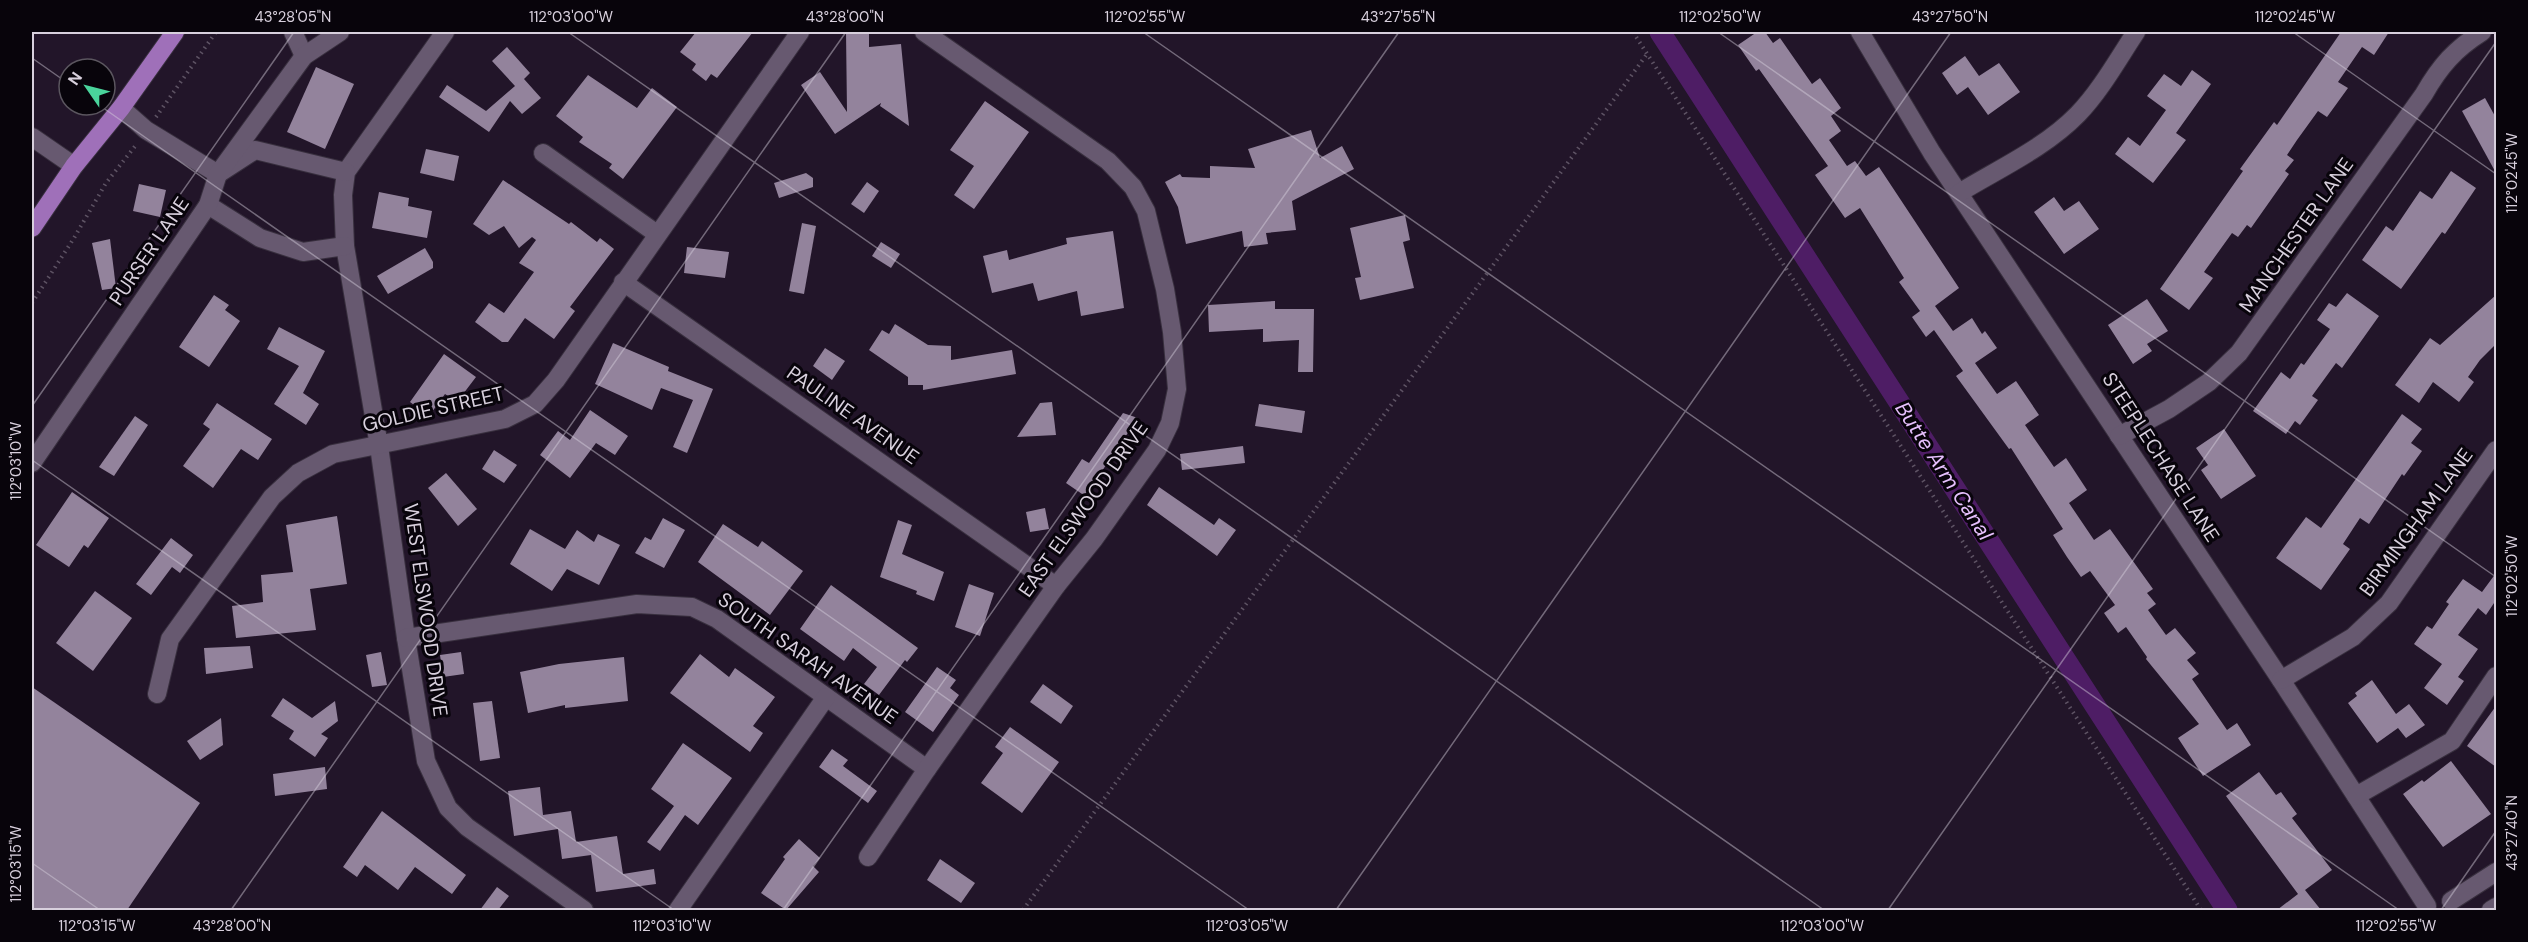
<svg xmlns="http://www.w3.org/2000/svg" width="2528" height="942" viewBox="0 0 2528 942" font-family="'DM Sans',sans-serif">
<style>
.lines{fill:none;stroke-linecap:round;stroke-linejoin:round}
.canal{stroke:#4e1d65;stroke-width:21}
.building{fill:#93839c}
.minor-casing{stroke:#382f3e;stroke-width:20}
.major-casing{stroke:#382f3e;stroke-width:20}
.path{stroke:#5e5364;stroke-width:4;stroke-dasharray:1.5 4.5;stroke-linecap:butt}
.minor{stroke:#675970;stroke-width:18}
.major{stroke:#9f70b9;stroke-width:18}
.ticks{fill:none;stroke:#d8d0dd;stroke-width:1.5;stroke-opacity:0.45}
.labels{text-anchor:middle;stroke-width:6;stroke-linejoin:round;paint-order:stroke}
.street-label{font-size:20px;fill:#d8d0dd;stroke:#08040b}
.water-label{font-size:21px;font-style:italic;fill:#e5bffc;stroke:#08040b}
.neatline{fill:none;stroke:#d8d0dd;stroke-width:2}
.ticks-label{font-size:15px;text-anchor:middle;fill:#d8d0dd}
</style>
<rect width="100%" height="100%" fill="#221529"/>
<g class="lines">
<polyline class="canal" points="1660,32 2227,910"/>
</g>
<g class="building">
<polygon points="696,32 753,32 717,78 711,74 706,81 692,70 696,64 680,52"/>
<polygon points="846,32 869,32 869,47 901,44 909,126 880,106 881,103 835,134 801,85 820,72 847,112"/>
<polygon points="1757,32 1765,32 1773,43 1780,38 1812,84 1820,78 1841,108 1831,116 1841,131 1829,140 1847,166 1855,161 1866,176 1879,167 1959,288 1935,306 1953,331 1972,318 1982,334 1985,331 1997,348 1975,363 1997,394 2016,381 2039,415 2025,425 2054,467 2066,458 2087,490 2069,503 2094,540 2110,529 2153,589 2147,593 2156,604 2148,610 2166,635 2175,628 2196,653 2187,660 2199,674 2192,679 2227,730 2237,723 2251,745 2203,776 2178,738 2199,724 2146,659 2147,657 2126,627 2118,633 2104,613 2115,605 2090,571 2081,577 2067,557 2053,535 2063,529 2011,448 2009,449 1956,376 1970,366 1963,371 1934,330 1926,337 1912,317 1920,311 1899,282 1904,278 1860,208 1845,218 1815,175 1828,166 1759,69 1756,71 1738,45"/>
<polygon points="2341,32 2389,32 2374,55 2362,47 2338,82 2348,88 2327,117 2318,111 2297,140 2287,155 2294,160 2285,171 2289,174 2251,228 2247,225 2238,237 2232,233 2204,272 2213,278 2189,310 2160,289 2243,171 2240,169 2274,122 2277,125"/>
<polygon points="507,47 530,73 524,79 541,98 522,114 510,101 489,132 439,97 447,85 486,111 515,86 492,61"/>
<polygon points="1965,56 1979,76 1999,63 2020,92 1988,115 1968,87 1957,95 1942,73"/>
<polygon points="316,67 354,84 325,149 287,132"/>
<polygon points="2192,70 2211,84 2176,133 2186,140 2153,183 2115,154 2128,137 2140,146 2166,110 2147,96 2164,74 2181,86"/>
<polygon points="588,75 637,108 652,88 677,107 623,179 609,168 612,164 579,142 583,137 556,116"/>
<polygon points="2485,98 2496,118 2496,173 2462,111"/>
<polygon points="985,101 1029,132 974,209 954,195 974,166 950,150"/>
<polygon points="1311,130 1320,158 1342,146 1354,169 1292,201 1296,230 1266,233 1268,244 1244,247 1242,231 1186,244 1178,207 1165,182 1180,174 1182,177 1210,178 1210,166 1255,168 1248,149"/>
<polygon points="426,149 459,156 454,181 420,173"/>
<polygon points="2451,171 2476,188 2445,234 2442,232 2401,289 2362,260 2386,226 2393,231 2420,191 2432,199"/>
<polygon points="806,173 813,178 813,187 779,198 774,183"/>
<polygon points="503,180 569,224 571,222 597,242 600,238 614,249 570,307 575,311 554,339 525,318 508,342 502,342 475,322 489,303 504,313 534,272 519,263 536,240 532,237 519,248 504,226 489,235 473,224"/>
<polygon points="867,182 879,191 864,213 851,204"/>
<polygon points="139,184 166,190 160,217 133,211"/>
<polygon points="379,192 409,198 408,206 432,211 427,238 372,228"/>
<polygon points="2054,197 2064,211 2079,201 2099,229 2064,254 2034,212"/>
<polygon points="1405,215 1410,240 1403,242 1414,288 1360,300 1355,278 1361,277 1350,228"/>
<polygon points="802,223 816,226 804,294 789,291"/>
<polygon points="1113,231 1124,308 1081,316 1077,291 1038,301 1033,283 992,293 983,256 1007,250 1009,260 1067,244 1066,238"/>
<polygon points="110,239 116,288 102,290 92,243"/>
<polygon points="881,242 900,254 891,268 872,256"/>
<polygon points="687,247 729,252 725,278 684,273"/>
<polygon points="425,248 433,262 433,268 388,294 377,276"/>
<polygon points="2347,293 2379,316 2342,368 2336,363 2312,396 2318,400 2300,425 2295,421 2286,434 2253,411 2281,372 2290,379 2301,363 2304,365 2330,329 2317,320 2329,303 2336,307"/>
<polygon points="214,295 229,305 225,310 240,321 209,367 179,347"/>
<polygon points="2496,295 2496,344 2480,360 2468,377 2474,382 2459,402 2433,382 2419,403 2395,385 2430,338 2440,345"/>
<polygon points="2147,299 2168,331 2147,344 2152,351 2133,364 2108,325"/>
<polygon points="1275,301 1275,309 1314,309 1313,372 1298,372 1299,340 1263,342 1263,329 1209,332 1208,305"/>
<polygon points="895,324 928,345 951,346 951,360 1012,350 1016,374 923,390 923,385 908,385 908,377 869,350 882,330 889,334"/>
<polygon points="279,327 325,351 303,393 319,404 306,425 274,404 299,366 267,349"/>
<polygon points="613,343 669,367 668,371 713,389 687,453 673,447 693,400 661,388 652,410 595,384"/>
<polygon points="825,348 845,361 832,380 813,366"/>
<polygon points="444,354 476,377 457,402 445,394 429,416 410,402"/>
<polygon points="1052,402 1056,435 1017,437 1040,403"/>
<polygon points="217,403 272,439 258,460 241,449 213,488 183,466 210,429 203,424"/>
<polygon points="1259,404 1305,411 1302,433 1255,426"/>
<polygon points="590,410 628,436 615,455 596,443 570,478 540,455 558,431 570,440"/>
<polygon points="1123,413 1138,418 1085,496 1066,483 1082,459 1089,463"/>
<polygon points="2402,414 2422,429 2411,443 2422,451 2404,476 2402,474 2369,524 2360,518 2343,544 2350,549 2321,590 2276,558 2306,517 2321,528"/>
<polygon points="135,416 148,425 114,476 99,467"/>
<polygon points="2224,429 2256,476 2221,499 2201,470 2208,465 2196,448"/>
<polygon points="1243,446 1245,463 1182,470 1180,454"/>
<polygon points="494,450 517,465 504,483 482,469"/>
<polygon points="446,473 477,509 458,526 428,488"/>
<polygon points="1159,487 1214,525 1219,518 1236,530 1217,556 1147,505"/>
<polygon points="72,492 109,518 88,548 84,545 69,567 36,545"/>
<polygon points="1045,508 1049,529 1030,532 1026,512"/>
<polygon points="337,516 347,584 310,589 316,630 236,638 232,606 263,602 261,575 293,572 286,525"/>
<polygon points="663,518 685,530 664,568 635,553 645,537 651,540"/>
<polygon points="898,520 912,525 902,554 944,572 934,601 916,594 917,591 880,577"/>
<polygon points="723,524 758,547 762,541 803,571 770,615 698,562"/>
<polygon points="530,529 565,549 577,530 594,542 598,534 620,545 599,585 567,569 552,591 510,564"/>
<polygon points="171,538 193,555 180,573 172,567 151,595 136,584"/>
<polygon points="2496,573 2496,600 2486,615 2478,608 2458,635 2478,649 2458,677 2464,681 2447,705 2424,688 2442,664 2414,644 2427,626 2432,629 2449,604 2446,602 2463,579 2482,592"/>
<polygon points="969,584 994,593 980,636 955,627"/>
<polygon points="831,585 918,648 907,662 905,660 879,695 864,684 877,667 853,648 844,661 800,629"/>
<polygon points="95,591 132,618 93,671 56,643"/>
<polygon points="250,646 253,668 206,674 204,648"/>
<polygon points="381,652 387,685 372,687 366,655"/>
<polygon points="461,652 464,674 443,677 440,655"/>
<polygon points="700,654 729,677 735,668 775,697 753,726 763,733 750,752 670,693"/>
<polygon points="624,657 628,701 565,708 565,705 528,713 520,672 559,664"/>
<polygon points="937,667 956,680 950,688 959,695 933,732 905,712"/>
<polygon points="2372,680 2396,714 2409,704 2425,725 2406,738 2398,728 2377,743 2348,703 2357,696 2355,693"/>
<polygon points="1043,684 1073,706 1061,724 1030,702"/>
<polygon points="32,687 200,803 127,910 32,910"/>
<polygon points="283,698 312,718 335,701 338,721 321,734 328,738 315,757 289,739 294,731 271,716"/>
<polygon points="492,701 500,758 480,761 473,703"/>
<polygon points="2496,706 2496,767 2467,746"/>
<polygon points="221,718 223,745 200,760 187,741"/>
<polygon points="1010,727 1059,762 1022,813 981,783 1003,753 995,747"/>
<polygon points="683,743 732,778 698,825 685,815 660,851 647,842 674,806 651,789"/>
<polygon points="832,749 848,760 843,766 877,791 868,803 819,767"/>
<polygon points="2451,761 2491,814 2443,847 2403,794 2422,780 2424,782"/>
<polygon points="325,767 327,789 275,796 273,774"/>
<polygon points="2259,772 2276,795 2281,792 2297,814 2292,818 2332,870 2305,890 2321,910 2277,910 2298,894 2226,796"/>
<polygon points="540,787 543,815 571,811 576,842 617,836 623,874 654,869 656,884 596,892 591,855 562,859 558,829 514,836 508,791"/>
<polygon points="382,811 466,875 452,894 415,867 398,890 365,865 357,877 343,867"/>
<polygon points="799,839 820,858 813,866 819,872 786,910 761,893 785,859 783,857"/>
<polygon points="940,859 975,883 961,903 927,880"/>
<polygon points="497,887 509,896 498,910 480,910"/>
</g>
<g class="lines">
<defs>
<g id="minor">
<polyline points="293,32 304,56"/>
<polyline points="445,32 346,172 343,195 345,246 379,446 406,638 426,761 448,808 467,827 584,910"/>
<polyline points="1860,32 1932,153 2281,680 2427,906"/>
<polyline points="121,108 146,130 218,174 255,150 346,172"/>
<polyline points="32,137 74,166"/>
<polyline points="543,153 657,234"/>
<path d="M1959,193C1998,169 2045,148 2078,114C2101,90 2118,59 2136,32"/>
<polyline points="208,205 260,238 303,252 345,246"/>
<polyline points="623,282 1056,586"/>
<path d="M2119,436L2169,409L2209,382L2239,353L2424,94C2440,66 2455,49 2482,32"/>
<polyline points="32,463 208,205 218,174 304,56 340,32"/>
<polyline points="406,638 637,604 692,607 717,619 927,769"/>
<polyline points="2281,680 2353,637 2389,603 2496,450"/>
<polyline points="157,694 170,639 272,497 298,473 333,454 505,419 535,404 556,380 800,32"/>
<polyline points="2356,796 2452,741 2496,676"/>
<polyline points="868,857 927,769 1056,586 1094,539 1157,450 1170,423 1177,389 1172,332 1165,289 1146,211 1133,187 1108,161 924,32"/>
<polyline points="2451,901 2496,872"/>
<polyline points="678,910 826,697"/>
<polyline points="2491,910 2496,907"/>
</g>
<polyline id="major" points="32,228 74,166 121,108 175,32"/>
</defs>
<use href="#minor" class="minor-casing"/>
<use href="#major" class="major-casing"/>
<g class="path">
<polyline points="1633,32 2201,910"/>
<polyline points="156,117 216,32"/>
<polyline points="32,303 74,238 106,183 136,145"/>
<polyline points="1023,910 1647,54"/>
</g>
<use href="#minor" class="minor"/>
<use href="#major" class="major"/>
</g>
<path class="ticks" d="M568,32L1824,910M1143,32L2399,910M1718,32L2496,577M2293,32L2496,174M32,58L69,84M99,105L1249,910M32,406L294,32M32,460L674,910M32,863L100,910M231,910L846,32M783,910L1399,32M1336,910L1951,32M1888,910L2496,42M2441,910L2496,831"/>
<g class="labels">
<g class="street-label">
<text transform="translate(2296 235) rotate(-55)" y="7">MANCHESTER LANE</text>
<text transform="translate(149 251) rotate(-56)" y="7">PURSER LANE</text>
<text transform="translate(433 409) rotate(-13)" y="7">GOLDIE STREET</text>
<text transform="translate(853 415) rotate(35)" y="7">PAULINE AVENUE</text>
<text transform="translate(2161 457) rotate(57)" y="7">STEEPLECHASE LANE</text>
<text transform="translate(1083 509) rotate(-55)" y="7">EAST ELSWOOD DRIVE</text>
<text transform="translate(2416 522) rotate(-54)" y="7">BIRMINGHAM LANE</text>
<text transform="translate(426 610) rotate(82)" y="7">WEST ELSWOOD DRIVE</text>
<text transform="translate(808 658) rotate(35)" y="7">SOUTH SARAH AVENUE</text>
</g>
<g class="water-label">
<text transform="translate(1944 471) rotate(57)" y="7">Butte Arm Canal</text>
</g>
</g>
<rect width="2528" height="942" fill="none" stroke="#08040b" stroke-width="66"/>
<g transform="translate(87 87) rotate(305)"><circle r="28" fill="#08040b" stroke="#5b565f" stroke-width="1.5"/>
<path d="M0-4.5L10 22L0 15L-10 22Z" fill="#4ad49c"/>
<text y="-9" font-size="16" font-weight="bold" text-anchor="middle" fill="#d8d0dd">N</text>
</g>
<rect x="33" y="33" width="2462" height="876" class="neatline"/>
<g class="ticks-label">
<text x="293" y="22">43°28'05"N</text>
<text x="571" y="22">112°03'00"W</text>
<text x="845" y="22">43°28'00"N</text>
<text x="1145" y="22">112°02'55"W</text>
<text x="1398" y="22">43°27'55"N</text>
<text x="1720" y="22">112°02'50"W</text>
<text x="1950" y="22">43°27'50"N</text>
<text x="2295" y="22">112°02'45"W</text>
<text transform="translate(2512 173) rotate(-90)" y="5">112°02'45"W</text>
<text transform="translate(16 461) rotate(-90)" y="5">112°03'10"W</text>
<text transform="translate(2512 576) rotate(-90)" y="5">112°02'50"W</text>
<text transform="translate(2512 833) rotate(-90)" y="5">43°27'40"N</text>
<text transform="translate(16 864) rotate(-90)" y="5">112°03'15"W</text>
<text x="97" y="931">112°03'15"W</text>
<text x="232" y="931">43°28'00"N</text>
<text x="672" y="931">112°03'10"W</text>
<text x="1247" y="931">112°03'05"W</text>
<text x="1822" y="931">112°03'00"W</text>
<text x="2396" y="931">112°02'55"W</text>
</g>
</svg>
